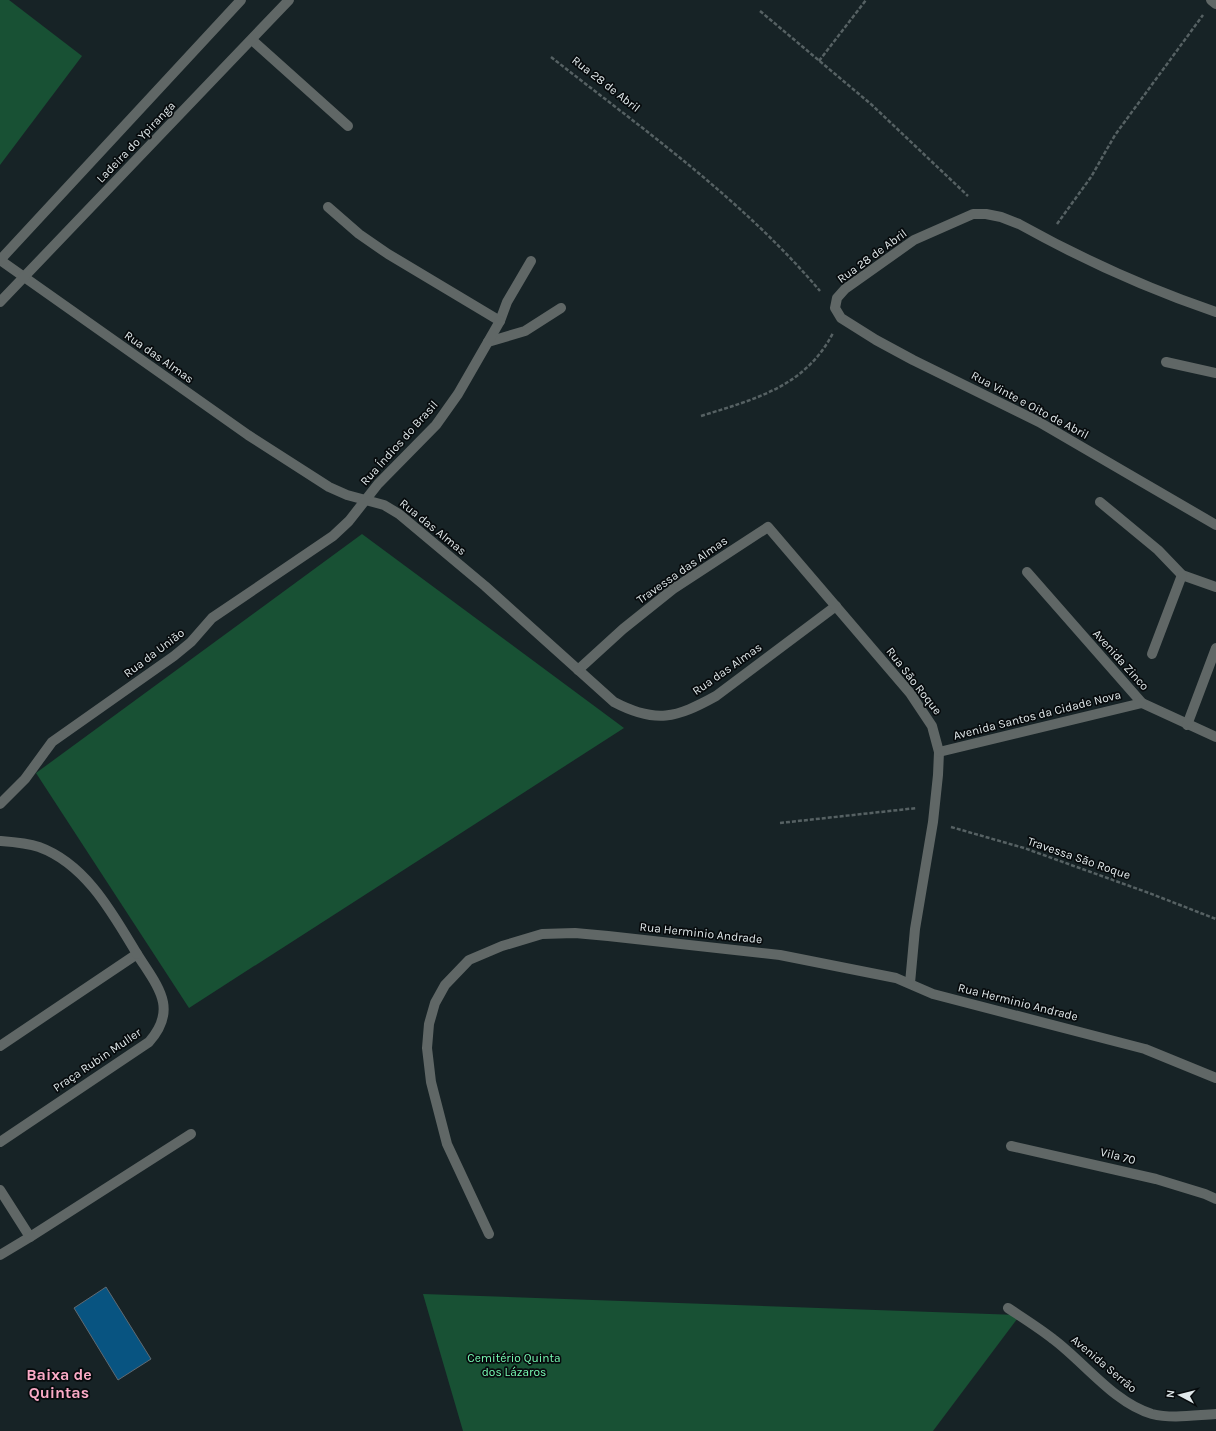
<svg xmlns="http://www.w3.org/2000/svg" width="1216" height="1431" viewBox="0 0 1216 1431" font-family="Karla,sans-serif">
<style>
.green{fill:#185134}
.building{fill:#085481;stroke:#606a72}
.lines{fill:none;stroke-linecap:round;stroke-linejoin:round}
.path{stroke:#566163;stroke-width:2.5;stroke-dasharray:4 2;stroke-linecap:butt}
.service{stroke:#606766;stroke-width:10}
.minor{stroke:#606766;stroke-width:10}
.tertiary{stroke:#606766;stroke-width:10}
.labels{text-anchor:middle;stroke-width:3.5;stroke-linejoin:round;paint-order:stroke}
.street-label{font-size:12px;fill:#e0e8ea;stroke:#070b0d}
.park-label{font-size:12px;fill:#79fdb5;stroke:#070b0d}
.district-label{font-size:16px;font-weight:bold;fill:#fbaac6;stroke:#070b0d}
</style>
<rect width="100%" height="100%" fill="#172326"/>
<g class="green">
<polygon points="0,0 9,0 82,56 0,165"/>
<polygon points="362,534 624,728 189,1008 36,773"/>
<polygon points="423,1294 1020,1315 933,1431 463,1431"/>
</g>
<polygon class="building" points="106,1287 151,1359 118,1380 74,1308"/>
<g class="lines">
<g class="path">
<polyline points="760,11 872,105 968,196"/>
<path d="M551,57C644,130 743,200 820,291"/>
<polyline points="819,61 866,0"/>
<polyline points="1057,224 1091,177 1115,135 1203,15"/>
<path d="M701,416C755,399 805,387 833,333"/>
<polyline points="780,823 917,808"/>
<polyline points="951,827 1024,848 1149,893 1216,919"/>
</g>
<g class="service">
<polyline points="252,40 348,126"/>
<polyline points="328,207 359,234 388,254 500,321 507,302 531,261"/>
<polyline points="488,342 525,331 561,308"/>
<polyline points="1166,362 1216,373"/>
<polyline points="1100,502 1158,550 1182,575 1216,587"/>
<polyline points="1152,654 1182,575"/>
<path d="M0,1046L137,954C157,986 179,1008 149,1042L0,1142"/>
<polyline points="0,1190 30,1237 191,1134"/>
<polyline points="0,1255 30,1237"/>
</g>
<g class="minor">
<path d="M0,260L248,435L329,487L347,495L384,505L399,514L485,586L614,702C656,724 676,718 716,696L836,606"/>
<path d="M1216,312C1148,289 1082,259 1019,224L1001,217L986,214H973L914,240L845,289L837,298L835,308L841,318L876,340L913,360L1039,422L1216,525"/>
<polyline points="1027,572 1142,703 1216,737"/>
<polyline points="578,670 623,629 673,589 768,527 910,693 932,726 939,752 938,775 933,822 915,929 910,983"/>
<polyline points="1187,725 1216,648"/>
<polyline points="939,752 1142,703"/>
<polyline points="0,804 25,779 52,742 174,656 191,642 212,618 333,536 349,521 378,484 436,425 458,394 500,321"/>
<path d="M0,841C13,842 27,843 39,847C86,864 113,914 137,954"/>
<polyline points="1011,1146 1156,1179 1205,1194 1216,1199"/>
<polyline points="489,1234 447,1144 431,1082 427,1048 429,1024 435,1003 445,985 469,960 502,946 542,934 575,933 608,936 780,955 896,978 933,994 1145,1049 1216,1078"/>
<path d="M1008,1308C1023,1318 1039,1328 1053,1339C1084,1362 1114,1403 1152,1414C1172,1419 1196,1415 1216,1414"/>
</g>
<g class="tertiary">
<polyline points="1211,0 1216,4"/>
<polyline points="0,260 241,0"/>
<polyline points="0,302 289,0"/>
</g>
</g>
<g class="labels">
<g class="street-label">
<text transform="translate(606 84) rotate(38)" y="4">Rua 28 de Abril</text>
<text transform="translate(136 142) rotate(-46)" y="4">Ladeira do Ypiranga</text>
<text transform="translate(872 256) rotate(-36)" y="4">Rua 28 de Abril</text>
<text transform="translate(159 357) rotate(35)" y="4">Rua das Almas</text>
<text transform="translate(1030 405) rotate(28)" y="4">Rua Vinte e Oito de Abril</text>
<text transform="translate(399 443) rotate(-48)" y="4">Rua Índios do Brasil</text>
<text transform="translate(433 527) rotate(39)" y="4">Rua das Almas</text>
<text transform="translate(682 570) rotate(-35)" y="4">Travessa das Almas</text>
<text transform="translate(154 653) rotate(-37)" y="4">Rua da União</text>
<text transform="translate(1121 660) rotate(48)" y="4">Avenida Zinco</text>
<text transform="translate(727 669) rotate(-35)" y="4">Rua das Almas</text>
<text transform="translate(914 681) rotate(52)" y="4">Rua São Roque</text>
<text transform="translate(1037 715) rotate(-14)" y="4">Avenida Santos da Cidade Nova</text>
<text transform="translate(1079 858) rotate(19)" y="4">Travessa São Roque</text>
<text transform="translate(701 933) rotate(6)" y="4">Rua Herminio Andrade</text>
<text transform="translate(1018 1002) rotate(14)" y="4">Rua Herminio Andrade</text>
<text transform="translate(97 1060) rotate(-34)" y="4">Praça Rubin Muller</text>
<text transform="translate(1118 1156) rotate(14)" y="4">Vila 70</text>
<text transform="translate(1104 1364) rotate(40)" y="4">Avenida Serrão</text>
</g>
<g class="park-label">
<text x="514" y="1362">Cemitério Quinta<tspan x="514" dy="14">dos Lázaros</tspan></text>
</g>
<g class="district-label">
<text x="59" y="1380">Baixa de<tspan x="59" dy="18">Quintas</tspan></text>
</g>
</g>
<g transform="translate(1180 1395) rotate(277)" stroke="#070b0d" stroke-width="3" paint-order="stroke">
<path d="M0-3L7 15L0 10L-7 15Z" fill="#e0e8ea"/>
<text y="-6" font-size="11" font-weight="bold" text-anchor="middle" fill="#e0e8ea">N</text>
</g>
</svg>
